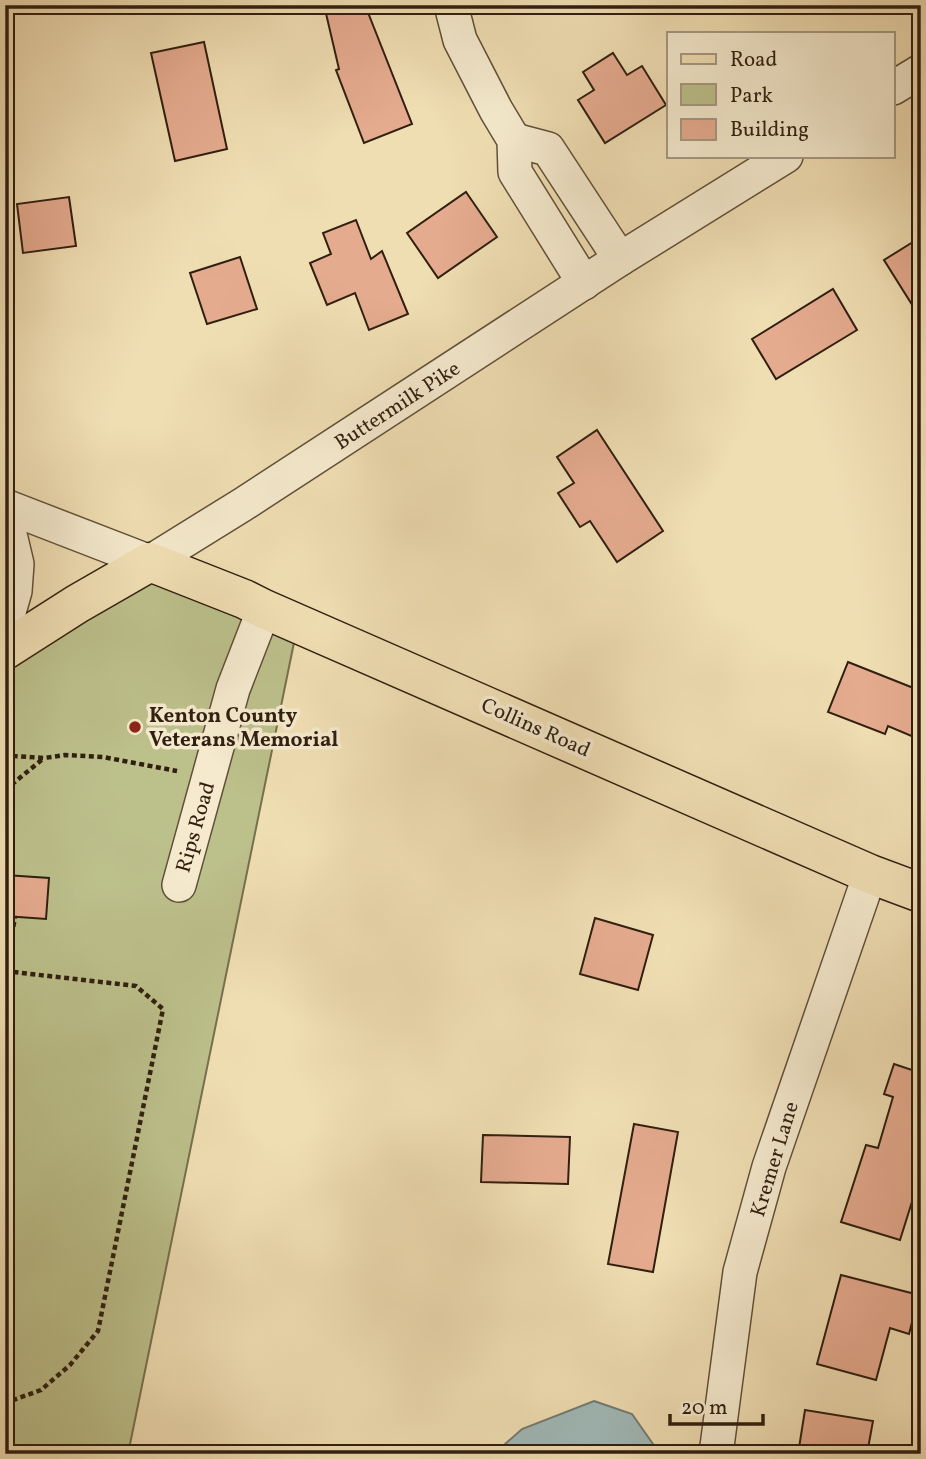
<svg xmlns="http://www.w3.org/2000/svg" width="926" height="1459" viewBox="0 0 926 1459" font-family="Vollkorn,serif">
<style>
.green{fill:#bcc08b;stroke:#76704e;stroke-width:2}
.water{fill:#a0b9b8;stroke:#737b75;stroke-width:2}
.building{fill:#e5ab8f;stroke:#301f10;stroke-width:2}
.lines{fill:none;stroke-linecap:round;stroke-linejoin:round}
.minor-casing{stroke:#604f39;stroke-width:36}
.major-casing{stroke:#301f10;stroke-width:41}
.path{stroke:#301f10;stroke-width:4.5;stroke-dasharray:5 3.5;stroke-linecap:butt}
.minor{stroke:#f5eace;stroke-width:33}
.major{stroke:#f0deb3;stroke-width:38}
.poi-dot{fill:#8f2418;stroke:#f5eace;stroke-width:2.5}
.labels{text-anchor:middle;stroke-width:7;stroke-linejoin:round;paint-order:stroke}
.street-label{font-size:21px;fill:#301f10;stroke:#f5eace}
.poi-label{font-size:21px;font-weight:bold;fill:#301f10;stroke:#f5eace;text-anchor:start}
</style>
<rect width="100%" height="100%" fill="#f0deb3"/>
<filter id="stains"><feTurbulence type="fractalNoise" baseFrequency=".00286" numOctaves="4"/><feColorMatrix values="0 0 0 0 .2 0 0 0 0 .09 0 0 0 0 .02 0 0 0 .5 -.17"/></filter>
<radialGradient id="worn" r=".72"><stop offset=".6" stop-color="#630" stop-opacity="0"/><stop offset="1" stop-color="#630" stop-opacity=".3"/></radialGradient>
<polygon class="green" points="150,562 298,623 128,1454 5,1454 5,650"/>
<polygon class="water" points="594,1401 632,1414 660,1454 494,1454 522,1429"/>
<g class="building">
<polygon points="324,5 365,5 412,124 364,143 336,70 339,69"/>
<polygon points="204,42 227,149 175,161 151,53"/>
<polygon points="613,53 627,75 642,66 666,105 605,143 578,100 594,90 583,72"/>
<polygon points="466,192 497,237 438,278 407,233"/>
<polygon points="69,197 76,246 23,253 17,204"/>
<polygon points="356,220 371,259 382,251 408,314 369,330 355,293 327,305 310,263 331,254 323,233"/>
<polygon points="921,237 921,319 884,260"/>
<polygon points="240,257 257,309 207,324 190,273"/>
<polygon points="833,289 857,330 776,379 752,339"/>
<polygon points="597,430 663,531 617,562 590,521 580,527 558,493 574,483 557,457"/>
<polygon points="848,662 921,691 921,740 888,726 885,734 828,712"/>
<polygon points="5,875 49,878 46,919 5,916"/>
<polygon points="595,918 653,935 638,990 580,974"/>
<polygon points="894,1064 921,1073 921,1173 900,1240 841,1222 866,1145 878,1148 893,1097 884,1094"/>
<polygon points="634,1124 678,1132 653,1272 608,1264"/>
<polygon points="483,1135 570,1137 568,1184 481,1182"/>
<polygon points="841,1275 919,1295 909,1334 890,1328 876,1380 817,1364"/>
<polygon points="805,1410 873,1421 867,1454 798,1454"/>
</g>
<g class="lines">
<defs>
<g id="minor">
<polyline points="451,5 460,40 496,110 514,140 515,172 584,283"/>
<polyline points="893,88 921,71"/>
<polyline points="514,140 548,149 620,259"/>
<polyline points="5,506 150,562 242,505 620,259 786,156"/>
<polyline points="5,513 17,564 15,591 5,626"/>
<polyline points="179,885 233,689 264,609"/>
<polyline points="716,1454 740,1272 769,1167 870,874"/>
</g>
<polyline id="major" points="5,650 77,604 150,562 244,599 264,609 870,874 921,893"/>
</defs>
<use href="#minor" class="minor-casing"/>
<use href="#major" class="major-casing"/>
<g class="path">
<polyline points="5,752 14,756 44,758 65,755 103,757 177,771"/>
<polyline points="5,790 44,758"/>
<polyline points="5,971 136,986 163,1009 98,1331 70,1365 41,1390 5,1403"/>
<polyline points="5,977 15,917"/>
</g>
<use href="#minor" class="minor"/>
<use href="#major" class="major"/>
</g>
<circle class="poi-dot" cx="135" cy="727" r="7"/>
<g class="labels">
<g class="street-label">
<text transform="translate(397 405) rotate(-33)" y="7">Buttermilk Pike</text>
<text transform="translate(536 727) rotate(24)" y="7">Collins Road</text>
<text transform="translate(195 827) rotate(-74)" y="7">Rips Road</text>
<text transform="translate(774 1159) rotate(-73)" y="7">Kremer Lane</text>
</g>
<g class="poi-label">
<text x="149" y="722">Kenton County<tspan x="149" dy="24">Veterans Memorial</tspan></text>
</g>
</g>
<rect width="926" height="1459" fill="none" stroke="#f0deb3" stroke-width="28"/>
<rect x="7" y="7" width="912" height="1445" fill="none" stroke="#301f10" stroke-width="3.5"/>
<rect x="14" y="14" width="898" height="1431" fill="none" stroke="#301f10" stroke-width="2"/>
<rect x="667" y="32" width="228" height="126" fill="#f5eace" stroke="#a69982" stroke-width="2"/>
<rect x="681" y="54" width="35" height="10" fill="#f0deb3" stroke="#a69982" stroke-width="2"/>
<text x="730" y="66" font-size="21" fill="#301f10">Road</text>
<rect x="681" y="84" width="35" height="21" fill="#bcc08b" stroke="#a69982" stroke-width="2"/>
<text x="730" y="102" font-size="21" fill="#301f10">Park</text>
<rect x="681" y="119" width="35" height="21" fill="#e5ab8f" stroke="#a69982" stroke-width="2"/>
<text x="730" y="136" font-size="21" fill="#301f10">Building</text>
<path d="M670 1414v10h93v-10" fill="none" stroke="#301f10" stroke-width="3.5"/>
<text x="681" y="1414" font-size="21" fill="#301f10" stroke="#f5eace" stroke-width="5" paint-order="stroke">20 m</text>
<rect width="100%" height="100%" filter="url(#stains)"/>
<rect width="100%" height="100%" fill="url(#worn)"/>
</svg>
